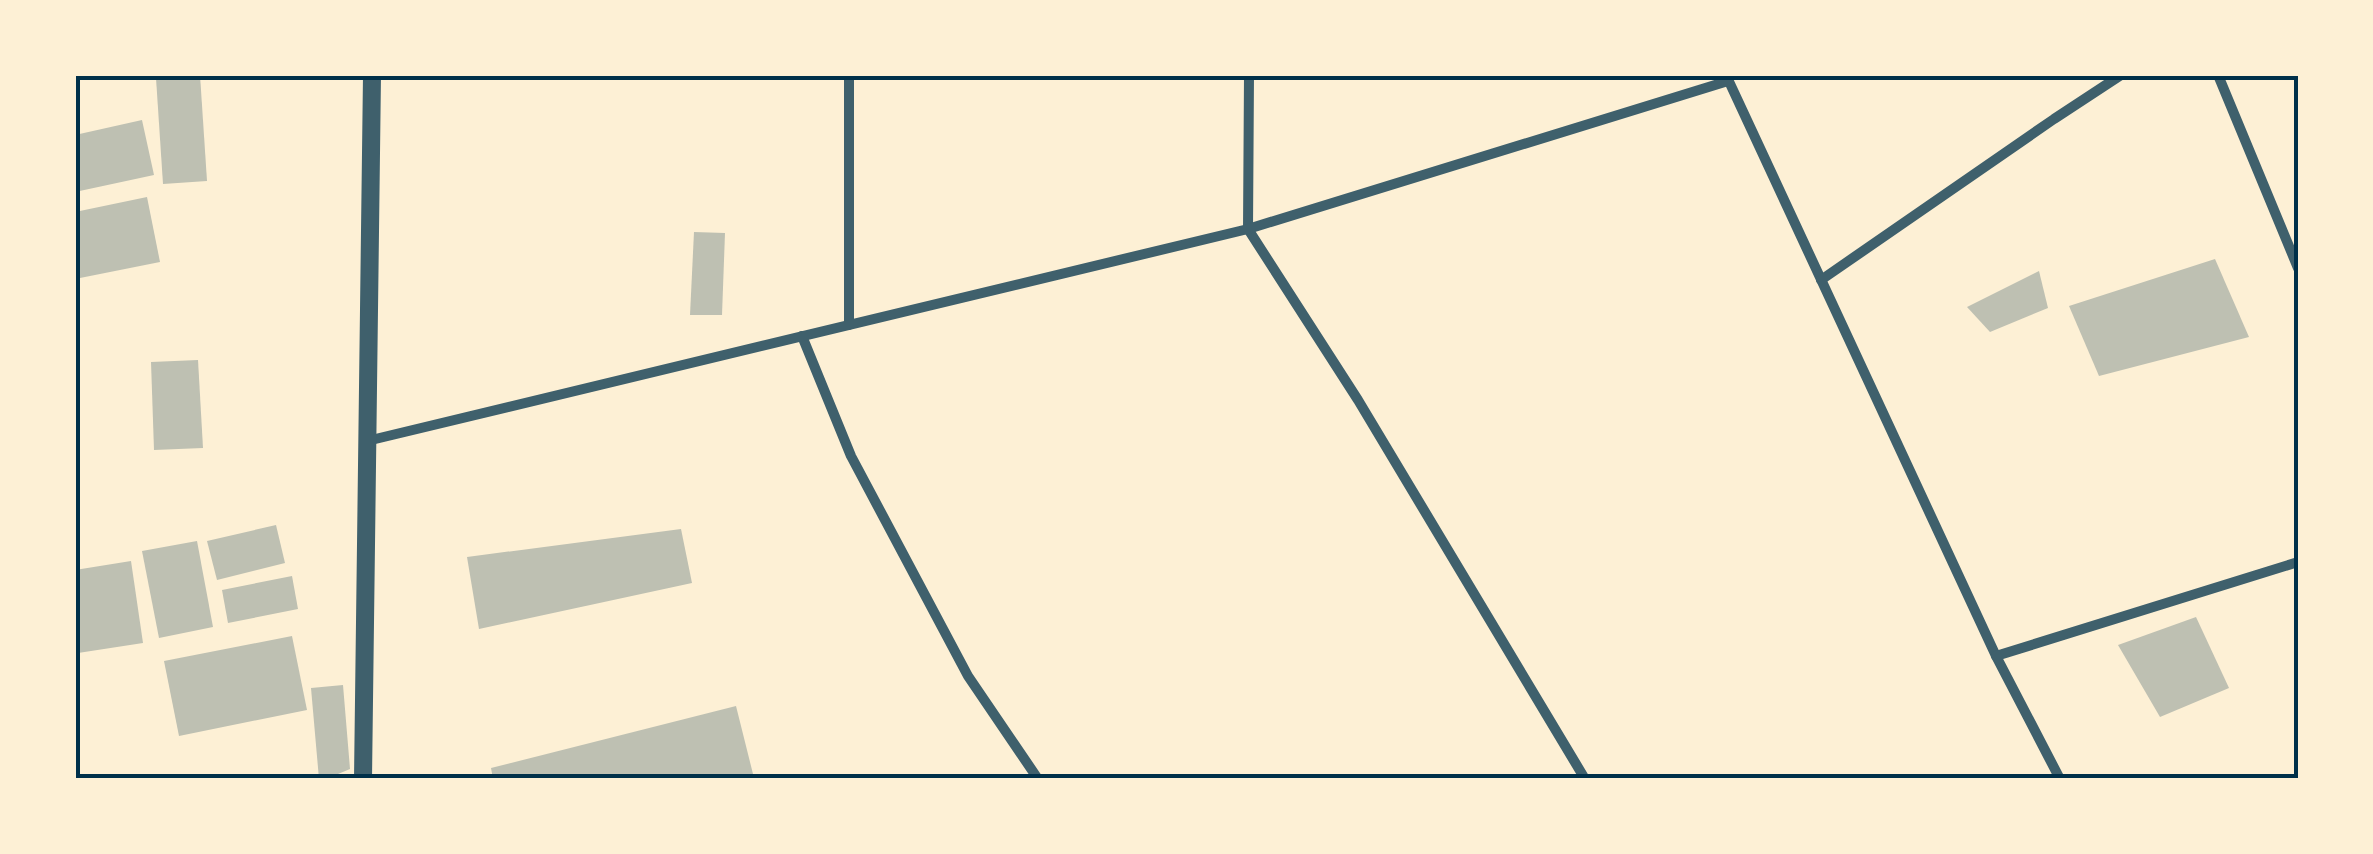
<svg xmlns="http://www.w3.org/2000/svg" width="2373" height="854" viewBox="0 0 2373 854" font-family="'Source Sans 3',sans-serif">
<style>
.building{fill:#bec0b2}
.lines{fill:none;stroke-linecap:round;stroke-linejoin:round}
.minor{stroke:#3f606c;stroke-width:10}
.tertiary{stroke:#3f606c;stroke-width:18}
.neatline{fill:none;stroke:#003049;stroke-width:4}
</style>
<rect width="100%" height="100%" fill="#fdf0d5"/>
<g class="building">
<polygon points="197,75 200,75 207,181 163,184 156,78"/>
<polygon points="142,120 154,175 75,192 75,135"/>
<polygon points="147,197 160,262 75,279 75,212"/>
<polygon points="694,232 725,233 722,315 690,315"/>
<polygon points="2215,259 2249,337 2099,376 2069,306"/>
<polygon points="2039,271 2048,308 1990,332 1967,307"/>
<polygon points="198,360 203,448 154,450 151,362"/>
<polygon points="276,525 285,563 217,580 207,541"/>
<polygon points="681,529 692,583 479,629 467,557"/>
<polygon points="197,541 213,627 159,638 142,551"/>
<polygon points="131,561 143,643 78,653 75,635 75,570"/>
<polygon points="292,576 298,609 228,623 222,590"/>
<polygon points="2196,617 2229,688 2160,717 2118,645"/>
<polygon points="292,636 307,710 179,736 164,661"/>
<polygon points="343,685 350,769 326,779 319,779 311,688"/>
<polygon points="736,706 754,778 493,779 491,768"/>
</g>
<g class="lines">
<g class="minor">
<polyline points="849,75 849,325"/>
<polyline points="1249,75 1248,229 1358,400 1585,779"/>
<polyline points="1726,75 1996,656 2060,779"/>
<polyline points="2218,75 2298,268"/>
<polyline points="1821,280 2054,119 2121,75"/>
<polyline points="802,336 851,456 968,676 1038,779"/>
<polyline points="367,441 1248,229 1728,81"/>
<polyline points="1996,656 2298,562"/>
</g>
<polyline class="tertiary" points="363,779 372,75"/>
</g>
<rect width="2373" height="854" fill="none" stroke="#fdf0d5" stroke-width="155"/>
<rect x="78" y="78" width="2218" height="698" class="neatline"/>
</svg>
